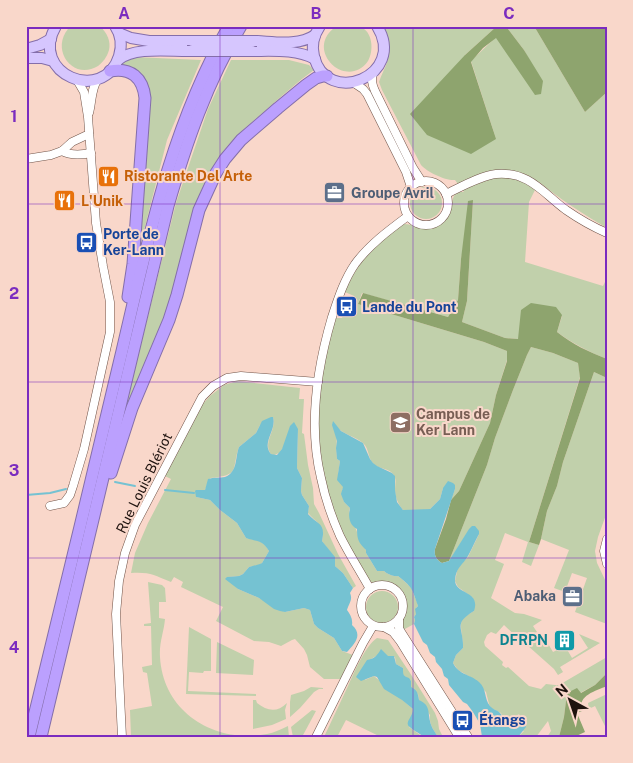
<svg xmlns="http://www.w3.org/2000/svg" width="633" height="763" viewBox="0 0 633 763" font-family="'Public Sans',sans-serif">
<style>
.green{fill:#c1d0ab}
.forest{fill:#8ea46e}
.water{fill:#75c2d2}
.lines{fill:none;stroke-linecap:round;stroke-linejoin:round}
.stream{stroke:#75c2d2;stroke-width:2}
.minor-casing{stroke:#715449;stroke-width:9}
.major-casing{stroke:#846eaa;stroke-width:12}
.highway-casing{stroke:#846eaa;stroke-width:13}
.minor{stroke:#fff;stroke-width:8}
.major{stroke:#d6c6fe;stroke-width:10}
.highway{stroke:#bba0fe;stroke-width:11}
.major-bridge-casing{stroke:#846eaa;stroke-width:12;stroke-linecap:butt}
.major-bridge{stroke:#d6c6fe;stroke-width:10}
.grid{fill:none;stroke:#7b2cbf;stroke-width:1;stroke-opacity:0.55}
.labels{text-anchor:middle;stroke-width:4;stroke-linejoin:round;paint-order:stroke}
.food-label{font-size:14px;font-weight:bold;fill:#c56008;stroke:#f9d7ca;text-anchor:start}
.service-label{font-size:14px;font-weight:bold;fill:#4e5e75;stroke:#f9d7ca;text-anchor:start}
.transit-label{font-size:14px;font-weight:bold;fill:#164399;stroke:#f9d7ca;text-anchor:start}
.education-label{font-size:14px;font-weight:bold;fill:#785e54;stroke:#f9d7ca;text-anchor:start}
.street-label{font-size:14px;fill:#1e120e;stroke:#f9d7ca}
.culture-label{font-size:14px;font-weight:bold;fill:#0d838f;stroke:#f9d7ca;text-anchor:end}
.neatline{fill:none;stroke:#7b2cbf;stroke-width:2}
.grid-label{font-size:16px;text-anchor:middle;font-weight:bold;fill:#7b2cbf}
</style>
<rect width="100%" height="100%" fill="#f9d7ca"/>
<g class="green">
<path d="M71,26H100C107,33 111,41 109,50C107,57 103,62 98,66C72,82 48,47 71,26Z"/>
<path d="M337,26C343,26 355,25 360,27C373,31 374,51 368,61C346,92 302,48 337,26Z"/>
<path d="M382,26H497L465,55L496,139L471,61L496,37L509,54L531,63L524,50L508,29L512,26H534L585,112L607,92V228C583,214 561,200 539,182L529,202L525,262L603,286L607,278V359C589,352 572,343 557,332L562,316L518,339L505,338L462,322L467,301L473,200L461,259L458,300L448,317L362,293L358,304L484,342L507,351V360L496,395L490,423L459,491L451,500L455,489L443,488L440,499L430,509L419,511L403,510C398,504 395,497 395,489C395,484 397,479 393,474C389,469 382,469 376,466C367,460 370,449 363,443C355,436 344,435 337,427C337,438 336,448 337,459L340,461L338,475L344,487L342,490L344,502L350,508L349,511C355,525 358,538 366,550V553L377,571H384C387,574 394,577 398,576C402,579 409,585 412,589C413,595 417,600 418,606L416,608V614L414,617L415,620L414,624L403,630L402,621L405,603L402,595L397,589L392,586L373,583L370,581C363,571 358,561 352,551C319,489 313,435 323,366C325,350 331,334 335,318H342L346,307L354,296L345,292C358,260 376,244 404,224C412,224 420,228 428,228C437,227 446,219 450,211C454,202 450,191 464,192L455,180C446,181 427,172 421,165L382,90L379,82C381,75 385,69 387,62C391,50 389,37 382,26Z"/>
<polygon points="134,57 201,60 167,140 135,266 148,91 117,66 120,63"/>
<path d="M231,60H289L309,65L314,70C297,82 282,96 267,109C250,124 232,138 219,157C191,197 186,248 173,293C161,333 144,372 125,409L176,203L208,109Z"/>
<circle cx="426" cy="203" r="16"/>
<path d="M531,347L553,353L578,363L580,377L529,542L539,545L531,566L522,562L528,542L505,533L495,560L504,564L491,598L515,613L524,614L542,620L533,626L537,632L521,641L504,625L496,634L491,632L487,635L484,642L485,646L503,662L502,665L506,668L508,667L529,686L541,689L546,684L555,685H559L607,657V673L595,685L580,693H567L564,717L559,737H547L551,731L548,721L536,737H518L524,731L508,726L501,713L491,708L489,704L486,692L472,678L458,670L453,663L456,655L463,648C464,640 458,624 463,618C466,615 471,613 474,611L473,598L458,587L455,581L458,567L468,557L479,534L449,561L487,465L495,438L513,390L527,355Z"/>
<polygon points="594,372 607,378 607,512 598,537 595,551 597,563 607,584 607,624 575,612 587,578 572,573 565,592 554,588 569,550 541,539 547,511 557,486 563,462"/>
<path d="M237,381L300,388L299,399H304L302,433L304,434L308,465L313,488L314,504L319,513L338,554L356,586L353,588L343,573L335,566V559L322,541C325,526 317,523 308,513L309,506L302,495L301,491L302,478L297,468L298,429L279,453L274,455L271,454C262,443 277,430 273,417L260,425L256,433L239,447C231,470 241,475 210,478L205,490L196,497L210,500L220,510L237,523L246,538C257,540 263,540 269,551L262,563L260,565L249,567L243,574L239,576L228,577L238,589L259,598L285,612L304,608L310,610L314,624L318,628L334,638L342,651L353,655L341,679H324L310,667L307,655L304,649L295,639L292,640L281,646L269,642L254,641L216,621L223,607L181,587L183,582L174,577L171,582C153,575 151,572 131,573L135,553L148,523L171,479L165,476L201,406L210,396L224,385Z"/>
<path d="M148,582L162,585L165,588L166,602H159V618L165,619C164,632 159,642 160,657C163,712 214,744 267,734C274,733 281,729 288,726L289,737H131L130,710L152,706L147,673L143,672L142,667L152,665L151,626H144V624L151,623Z"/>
<circle cx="382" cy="607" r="16"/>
<polygon points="189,627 211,639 211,671 204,671 203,673 189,672 188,691 256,694 256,696 186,694"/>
<polygon points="579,634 600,643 560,667 563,672 558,675 554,669 527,645 540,637 542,639 544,637 553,652 565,646 572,658 588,648"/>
<path d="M377,638L388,640L410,673L435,713L438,721L439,729L443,737H438C433,729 429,724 430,715L419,700L418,694L411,688V681L403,675V668L396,664L395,657L378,655L371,659L365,680L374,676L413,709V713L409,727L423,737H381L346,720L337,737H324C332,720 340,703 348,686C354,673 365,646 377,638Z"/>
<polygon points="217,642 254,660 253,675 216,673"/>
<polygon points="311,687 323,688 323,689 319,689 314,692 300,708 290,717 290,702 291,695 304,691"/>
<polygon points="607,694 607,730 595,706 589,709 588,703"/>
<path d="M253,700H256L257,703C267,711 277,713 287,703L285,710L286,719L272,725L253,729Z"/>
<polygon points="312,710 316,711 302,737 293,737 291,727"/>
</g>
<g class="forest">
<polygon points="497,26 512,26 508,29 524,50 543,81 541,94 535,95 496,38 483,48 471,62 496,139 471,154 427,135 410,114 465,55"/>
<polygon points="534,26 607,26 607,92 585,112"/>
<path d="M473,200L467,301L462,322L505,338L518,339L521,310L531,303L556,307L562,315L557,332C572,344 589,352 607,359V378L594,372L563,462L557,486L547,511L541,539L539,545L529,542L580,378L578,363L553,353L531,347L527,355L513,390L495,438L487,465L449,561L442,563C436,560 434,555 435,549L446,519L451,500L459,491L490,423L496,395L507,361V351L484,342L358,304L363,293L448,317L458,300L461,259L468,201Z"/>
<path d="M607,673V686C596,691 577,695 582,711L577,713L585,732L574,737H559L564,717L567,693L577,688L581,693L595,685Z"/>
</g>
<g class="water">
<path d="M271,417H273C277,430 261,443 271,454L277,455L282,449L290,426L294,422L298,429L297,468L302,478L301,491L302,495L309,506L308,514C318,525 326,523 322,541L335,557V566L343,573L353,588L350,593C353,600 349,603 347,610C350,614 353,619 352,625C363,635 355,643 347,652L342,651L334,638L318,628L314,624L310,610L304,608L285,612L280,611L274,609L259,598L238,589L225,579L227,577L239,576L243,574L249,567L260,564L262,563L269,551C262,539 257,542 246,538L237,523L220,510L210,500L196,497L195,491L196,490H205L208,479C214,477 220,478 225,477C238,472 235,457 239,447L256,433L262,421Z"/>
<path d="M333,421L341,431L363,443L370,459L373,463L377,466L392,473L395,476V490L397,502L403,510L430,509L440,499L443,488L448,481L453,483L455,485V489L435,549C434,555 436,560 442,563L449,561L469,529L472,526H475L479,531V534C475,541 472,549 468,556C463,565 456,567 455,580C455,595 481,590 474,611C452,624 464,628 463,648L456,655L453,663C459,675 470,674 479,682C487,689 484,699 490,706C493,710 498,710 500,713C504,717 505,722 508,726C514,727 518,722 524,723L526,727L518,737H482L480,724L473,712L467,704L463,702L449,685L448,679L444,676L442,669L436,662L435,657L430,653L427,645L423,642L414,624L415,620L414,617L416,614L415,609L418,606C416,601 413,590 410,587C407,583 402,579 398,576C394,577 387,574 384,571H377L366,553V550C359,543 357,540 357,529C349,525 348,516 350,508L344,502L341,494L343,487L337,480L340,461L337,459L336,448L337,441L332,425Z"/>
<path d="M381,649L388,656H394L396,664L403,668C403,675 403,676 409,678L411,681V687C417,690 418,693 419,700C430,705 428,711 430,721C431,727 435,732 438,737C434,737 429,737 425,737C423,736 408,727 408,725C406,721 413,716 413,709L402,700L384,689L377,677L374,676L361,681L356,677L367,660C374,659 377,656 381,649Z"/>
</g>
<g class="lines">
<g class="stream">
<polyline points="115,482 135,486"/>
<polyline points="165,490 194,493"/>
<polyline points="26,495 50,493 66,489"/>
</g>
<defs>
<g id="minor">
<path d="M373,73C371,80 372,84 375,91L413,168L422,182"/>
<polyline points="354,83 363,89 367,94 406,172 411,187"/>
<path d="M89,113C92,102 91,88 98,79"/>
<path d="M62,151C71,156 81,155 91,153"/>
<polyline points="26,159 51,155 62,151 72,142 89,134"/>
<circle cx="426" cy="203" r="22"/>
<path d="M446,194C461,187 480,176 496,174C529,171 543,193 566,210C579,219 593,227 607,233"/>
<polyline points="50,506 64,503 70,495 73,486 84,449 110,332 110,302 103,266 96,223 88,117 84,92 77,80"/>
<polyline points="607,539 604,551 607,564"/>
<circle cx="382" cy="606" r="21"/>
<path d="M370,589C360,571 349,554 340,536C332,518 325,498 321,478C308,425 317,368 332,317C338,299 344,280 355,264C369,245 389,230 408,216"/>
<polyline points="399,619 399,628 401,632 468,737"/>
<polyline points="384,627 393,632 400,641 459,737"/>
<polyline points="122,737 116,614 119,581 125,553 135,525 202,397 213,386 227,378 241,376 318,382"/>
<polyline points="316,737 363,643 373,626"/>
</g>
<g id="major">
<path d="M56,26C28,74 104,105 119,56C122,46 121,35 115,26"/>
<path d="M320,26C314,35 311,45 314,56C326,108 408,76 377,26"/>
<polyline points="119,33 131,38 149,41 192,41"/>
<path d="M257,41C276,42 299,46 315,35"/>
<polyline points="26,49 40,45 51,39"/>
<path d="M252,51C273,51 296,49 315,59"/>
<polyline points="26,58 42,58 53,61"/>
<path d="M118,60C134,47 166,51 187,51"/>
</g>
<g id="highway">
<path d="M110,71C131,67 143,78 145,98L133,264L128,297"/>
<polyline points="111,473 132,408 169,320 177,295 199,210 216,173 225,159 241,140 278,108 306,85 316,78 323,76 327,76"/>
<path d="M29,737C61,608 91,480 122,351C148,240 171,126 229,26"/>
<path d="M41,737L168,206C186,144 207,82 241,26"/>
</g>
</defs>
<use href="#minor" class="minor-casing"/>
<use href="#major" class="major-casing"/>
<use href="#highway" class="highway-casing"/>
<use href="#minor" class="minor"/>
<use href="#major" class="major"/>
<use href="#highway" class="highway"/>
<defs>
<g id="major-bridge">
<polyline points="192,41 257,41"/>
<polyline points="187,51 252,51"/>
</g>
</defs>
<use href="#major-bridge" class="major-bridge-casing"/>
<use href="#major-bridge" class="major-bridge"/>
</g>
<path class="grid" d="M220,26V737M413,26V737M26,204H607M26,382H607M26,558H607"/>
<defs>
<symbol id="restaurant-square" viewBox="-11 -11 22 22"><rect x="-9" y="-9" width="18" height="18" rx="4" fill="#e8710a" stroke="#f9d7ca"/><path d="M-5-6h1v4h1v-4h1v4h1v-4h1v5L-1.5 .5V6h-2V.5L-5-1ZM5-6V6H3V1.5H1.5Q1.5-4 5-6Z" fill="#fff"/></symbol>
<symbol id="office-square" viewBox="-11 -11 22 22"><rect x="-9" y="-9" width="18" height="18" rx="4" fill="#5c6f8a" stroke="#f9d7ca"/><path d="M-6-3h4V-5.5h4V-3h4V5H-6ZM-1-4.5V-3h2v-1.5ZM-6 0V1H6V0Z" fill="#fff"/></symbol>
<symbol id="bus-square" viewBox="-11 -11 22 22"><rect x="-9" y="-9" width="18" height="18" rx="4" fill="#1a4fb4" stroke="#f9d7ca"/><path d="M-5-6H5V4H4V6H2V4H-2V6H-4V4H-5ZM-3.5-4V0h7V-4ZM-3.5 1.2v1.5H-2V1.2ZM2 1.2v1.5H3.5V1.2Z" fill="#fff"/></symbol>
<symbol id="university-square" viewBox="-11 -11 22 22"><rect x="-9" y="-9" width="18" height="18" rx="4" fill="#8d6e63" stroke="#f9d7ca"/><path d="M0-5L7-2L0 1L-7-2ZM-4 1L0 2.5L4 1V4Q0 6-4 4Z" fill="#fff"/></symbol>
<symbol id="building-square" viewBox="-11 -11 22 22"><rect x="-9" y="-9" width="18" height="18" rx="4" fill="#0f9aa8" stroke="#f9d7ca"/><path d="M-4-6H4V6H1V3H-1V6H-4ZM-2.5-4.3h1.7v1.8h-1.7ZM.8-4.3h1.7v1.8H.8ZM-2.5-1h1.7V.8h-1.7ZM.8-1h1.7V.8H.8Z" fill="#fff"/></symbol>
</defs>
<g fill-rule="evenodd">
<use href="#restaurant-square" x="96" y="164" width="25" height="25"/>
<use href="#office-square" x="322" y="180" width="25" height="25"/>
<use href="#restaurant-square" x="52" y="188" width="25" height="25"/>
<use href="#bus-square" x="74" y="230" width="25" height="25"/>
<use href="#bus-square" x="334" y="294" width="25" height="25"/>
<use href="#university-square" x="388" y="410" width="25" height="25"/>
<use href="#office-square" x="560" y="584" width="25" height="25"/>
<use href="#building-square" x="552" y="628" width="25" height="25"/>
<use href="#bus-square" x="450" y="708" width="25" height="25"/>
</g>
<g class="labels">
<g class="food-label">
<text x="124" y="181">Ristorante Del Arte</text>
<text x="81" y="206">L'Unik</text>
</g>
<g class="service-label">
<text x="351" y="198">Groupe Avril</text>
<text x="556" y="601" text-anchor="end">Abaka</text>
</g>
<g class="transit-label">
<text x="103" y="239">Porte de<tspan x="103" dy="16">Ker-Lann</tspan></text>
<text x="362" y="312">Lande du Pont</text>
<text x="479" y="725">Étangs</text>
</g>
<g class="education-label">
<text x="416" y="419">Campus de<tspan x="416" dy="16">Ker Lann</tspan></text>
</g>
<g class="street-label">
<text transform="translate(144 483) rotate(-64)" y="5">Rue Louis Blériot</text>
</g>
<g class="culture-label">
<text x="548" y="645">DFRPN</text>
</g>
</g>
<rect width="633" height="763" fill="none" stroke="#f9d7ca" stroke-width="55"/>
<g transform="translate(570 700) rotate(320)" stroke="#f9d7ca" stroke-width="4" paint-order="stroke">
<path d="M0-4L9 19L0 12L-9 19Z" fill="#1e120e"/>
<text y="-8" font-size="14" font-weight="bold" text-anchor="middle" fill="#1e120e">N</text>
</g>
<rect x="28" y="28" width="578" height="708" class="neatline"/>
<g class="grid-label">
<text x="124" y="19">A</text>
<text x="316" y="19">B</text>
<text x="509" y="19">C</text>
<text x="14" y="122">1</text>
<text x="14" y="299">2</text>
<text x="14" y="476">3</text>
<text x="14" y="653">4</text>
</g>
</svg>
